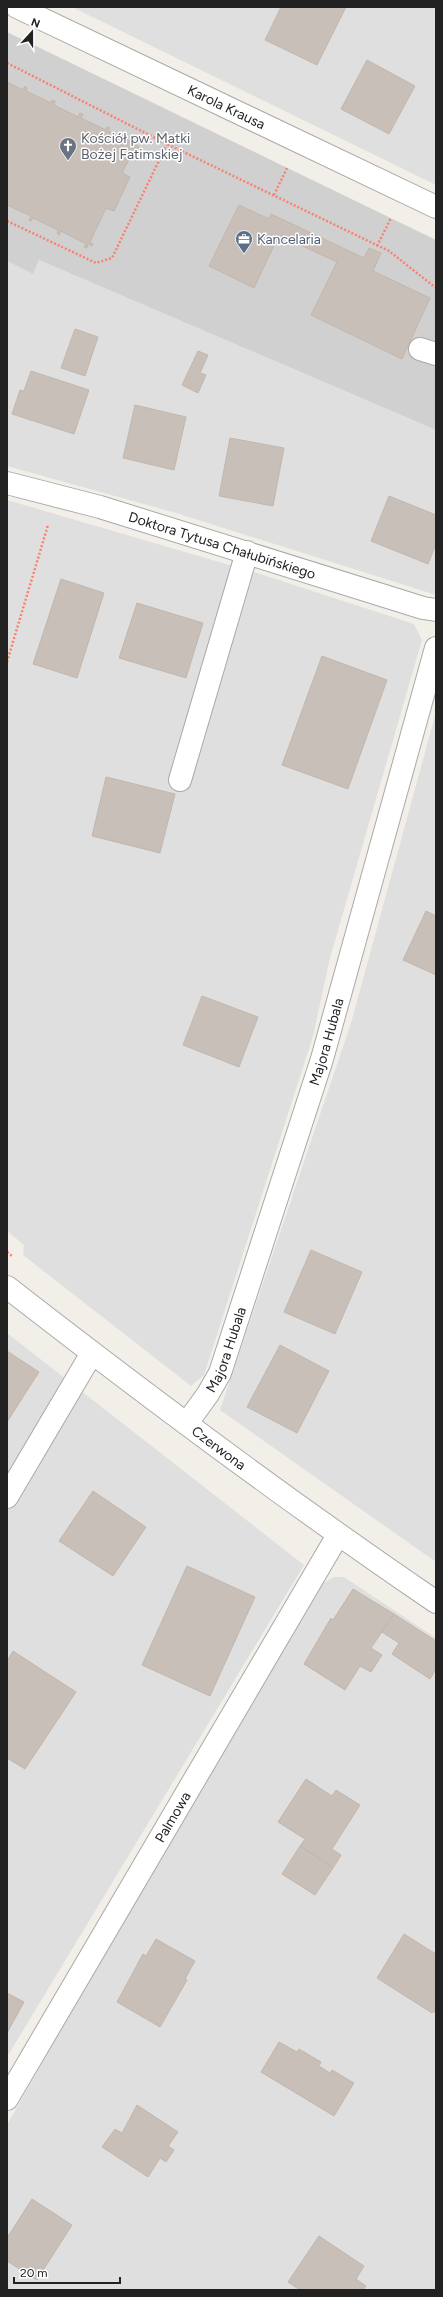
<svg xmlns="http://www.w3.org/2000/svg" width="443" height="2297" viewBox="0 0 443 2297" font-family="Figtree,sans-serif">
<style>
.residential{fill:#e0dfdf}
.religious{fill:#d0d0d0}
.building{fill:#c7bfb8;stroke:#c4b6ab}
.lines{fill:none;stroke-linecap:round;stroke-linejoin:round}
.minor-casing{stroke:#a9a9a9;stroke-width:24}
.path{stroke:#fa8072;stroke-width:2.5;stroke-dasharray:2 2;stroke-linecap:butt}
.minor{stroke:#fff;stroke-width:22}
.labels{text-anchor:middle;stroke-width:3;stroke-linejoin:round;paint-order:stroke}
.street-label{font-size:14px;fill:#222;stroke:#fff}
.worship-label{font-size:14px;fill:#5b616d;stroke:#fff;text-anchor:start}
.service-label{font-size:14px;fill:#4e5e75;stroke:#fff;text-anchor:start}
</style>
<rect width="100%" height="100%" fill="#f2efe9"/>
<g class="residential">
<polygon points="72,7 436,7 436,185 115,28"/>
<polygon points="39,260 436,430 436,595 176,513 7,466 7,261 33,274"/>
<polygon points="7,500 257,573 414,624 422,640 330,958 313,1036 204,1375 191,1386 23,1255 24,1245 7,1231"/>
<polygon points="436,712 436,1562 220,1410 351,1023"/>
<polygon points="7,1333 304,1565 7,2057"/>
<polygon points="334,1577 344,1577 436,1638 436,2290 7,2290 7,2125 99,1963 323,1583"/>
</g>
<polygon class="religious" points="7,32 436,240 436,430 39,260 33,274 7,261"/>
<g class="building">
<polygon points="281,7 346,7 317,65 265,40"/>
<polygon points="367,60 415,86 389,134 341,109"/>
<polygon points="7,82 23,90 25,86 27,88 26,91 51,103 52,100 55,101 54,105 78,117 80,113 83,114 81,118 106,130 107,127 110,128 108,131 134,143 135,140 137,142 136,145 139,147 138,150 135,148 122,173 130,177 114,211 106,208 90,242 93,244 92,246 88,244 87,248 84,247 86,244 61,231 59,235 57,233 58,230 33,218 31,221 29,220 31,216 7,205"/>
<polygon points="239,205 269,219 271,214 364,258 369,248 381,253 373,271 430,298 402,359 311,315 337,262 279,235 254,288 209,266"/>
<polygon points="75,329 98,337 85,376 61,368"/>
<polygon points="198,351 208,355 200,373 206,375 198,393 182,385"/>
<polygon points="31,371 89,390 74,434 12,414 20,390 24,391"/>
<polygon points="135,405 186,417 174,470 123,458"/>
<polygon points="230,438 284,448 273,506 219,496"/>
<polygon points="389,496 436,515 436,544 428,564 371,541"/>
<polygon points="61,579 104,593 77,678 33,664"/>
<polygon points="137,603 203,623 186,678 119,658"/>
<polygon points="322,656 387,680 348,789 282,765"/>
<polygon points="106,777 175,794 160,853 92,836"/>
<polygon points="426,911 436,916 436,975 403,960"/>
<polygon points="202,996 258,1017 239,1067 183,1045"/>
<polygon points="311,1250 362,1272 335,1334 284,1312"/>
<polygon points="280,1345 329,1371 297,1433 247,1407"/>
<polygon points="7,1351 39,1372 7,1422"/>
<polygon points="93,1491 146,1527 113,1576 59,1541"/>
<polygon points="187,1566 255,1597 210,1696 142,1665"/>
<polygon points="353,1589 394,1614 371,1648 382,1655 371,1672 360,1666 345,1690 304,1664 331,1618 333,1620"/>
<polygon points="394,1614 436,1641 436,1669 430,1679 392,1654 399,1643 382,1632"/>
<polygon points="13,1651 76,1692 25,1769 7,1758 7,1661"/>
<polygon points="306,1779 332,1796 336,1790 360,1805 332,1849 341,1855 333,1868 300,1846 305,1839 278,1822"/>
<polygon points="300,1846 333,1868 315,1895 282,1874"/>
<polygon points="404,1934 436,1954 436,2013 433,2011 432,2013 377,1978"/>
<polygon points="156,1939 195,1961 185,1979 187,1980 160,2027 117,2002 143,1954 146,1956"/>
<polygon points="7,1993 24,2002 7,2033"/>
<polygon points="279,2042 297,2052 299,2049 321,2062 319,2066 330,2073 332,2070 354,2083 334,2116 261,2072"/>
<polygon points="137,2105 178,2132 168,2146 174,2150 166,2162 160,2158 148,2177 102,2147 115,2129 122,2133"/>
<polygon points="32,2199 72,2225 37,2280 7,2261 7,2238"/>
<polygon points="319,2236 364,2266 356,2279 366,2286 363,2290 300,2290 288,2282"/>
</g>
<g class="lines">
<defs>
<g id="minor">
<path id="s1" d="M17,7L436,207"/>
<polyline points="420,349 436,354"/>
<path id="s2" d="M7,483L100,507L423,608L436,610"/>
<polyline points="180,780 247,552"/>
<path id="s3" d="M7,1287C147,1396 289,1502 436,1602"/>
<path id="s4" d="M187,1423L208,1394L220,1373L322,1059L436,648"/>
<polyline points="7,1497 92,1353"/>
<path id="s5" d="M7,2099L338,1535"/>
</g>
</defs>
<use href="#minor" class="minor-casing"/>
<g class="path">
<polyline points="7,63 167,144 389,251 436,288"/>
<polyline points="274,195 287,168"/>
<polyline points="7,221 96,263 112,258 167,144"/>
<polyline points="377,246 391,218"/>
<polyline points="7,662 48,525"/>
<polyline points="7,1252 13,1257"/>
</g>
<use href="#minor" class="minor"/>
</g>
<defs>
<symbol id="church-pin" viewBox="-11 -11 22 30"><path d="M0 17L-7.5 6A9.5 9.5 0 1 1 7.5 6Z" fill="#6b7280" stroke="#fff"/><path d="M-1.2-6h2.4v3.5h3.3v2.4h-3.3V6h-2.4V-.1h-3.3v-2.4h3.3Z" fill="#fff"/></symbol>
<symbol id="office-pin" viewBox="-11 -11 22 30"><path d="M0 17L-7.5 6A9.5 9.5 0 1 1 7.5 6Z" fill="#5c6f8a" stroke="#fff"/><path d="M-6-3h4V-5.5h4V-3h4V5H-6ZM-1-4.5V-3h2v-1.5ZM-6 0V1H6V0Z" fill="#fff"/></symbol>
</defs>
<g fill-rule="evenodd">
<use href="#church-pin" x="58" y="136" width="20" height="27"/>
<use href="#office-pin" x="234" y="229" width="20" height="27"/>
</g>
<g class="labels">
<g class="street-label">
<text dy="5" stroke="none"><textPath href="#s1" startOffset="232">Karola Krausa</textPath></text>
<text dy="5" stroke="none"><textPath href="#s2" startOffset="224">Doktora Tytusa Chałubińskiego</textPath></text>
<text dy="5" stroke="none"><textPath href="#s4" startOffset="408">Majora Hubala</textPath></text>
<text dy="5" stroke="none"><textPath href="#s4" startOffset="84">Majora Hubala</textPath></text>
<text dy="5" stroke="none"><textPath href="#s3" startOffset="266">Czerwona</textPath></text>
<text dy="5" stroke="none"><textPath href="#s5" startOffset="327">Palmowa</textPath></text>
</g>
<g class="worship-label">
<text x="81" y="143">Kościół pw. Matki<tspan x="81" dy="16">Bożej Fatimskiej</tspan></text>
</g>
<g class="service-label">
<text x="257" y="244">Kancelaria</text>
</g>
</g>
<rect width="443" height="2297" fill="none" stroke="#222222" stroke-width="16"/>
<g transform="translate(32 32) rotate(21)" stroke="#ffffff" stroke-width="3" paint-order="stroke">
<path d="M0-3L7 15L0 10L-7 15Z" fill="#222222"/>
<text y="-6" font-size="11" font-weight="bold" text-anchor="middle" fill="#222222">N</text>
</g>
<path d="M14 2277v6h106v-6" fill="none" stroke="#222222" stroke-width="2"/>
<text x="20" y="2277" font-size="12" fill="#222222" stroke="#ffffff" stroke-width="3" paint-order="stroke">20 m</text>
</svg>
